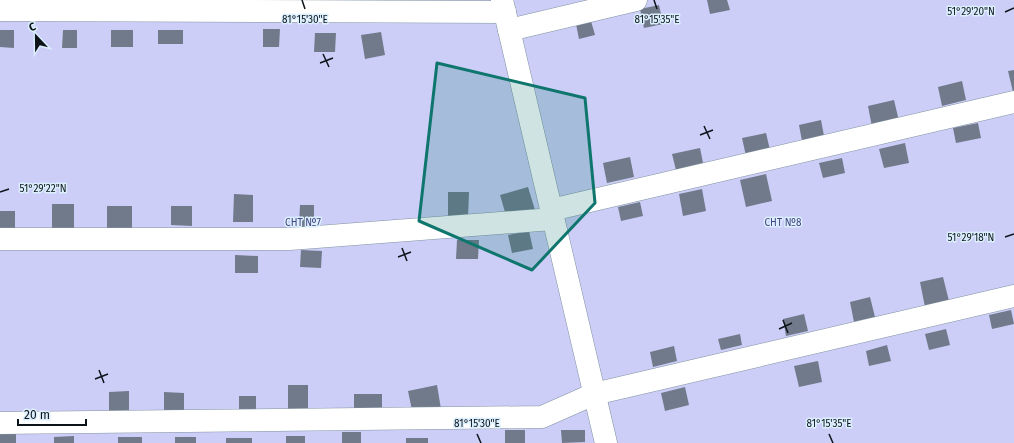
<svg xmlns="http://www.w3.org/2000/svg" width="1014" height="443" viewBox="0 0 1014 443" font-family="'Fira Sans',sans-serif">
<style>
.green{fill:#cccef7}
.building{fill:#707a8b}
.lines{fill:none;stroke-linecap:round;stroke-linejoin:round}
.minor-casing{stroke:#8193a1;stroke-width:23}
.minor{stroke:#fff;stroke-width:22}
.marked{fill:#0f766e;fill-opacity:0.2;stroke:#0f766e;stroke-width:3;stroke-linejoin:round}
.ticks{fill:none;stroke:#0d1419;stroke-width:1.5}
.labels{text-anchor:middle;stroke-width:3;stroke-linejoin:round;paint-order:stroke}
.park-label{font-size:10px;fill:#454382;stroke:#dbeffe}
.ticks-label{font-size:10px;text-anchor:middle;fill:#0d1419;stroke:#dbeffe;stroke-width:3;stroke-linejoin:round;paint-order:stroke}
</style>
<rect width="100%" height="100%" fill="#dbeffe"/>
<rect class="green" x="0" y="0" width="1014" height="443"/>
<g class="building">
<polygon points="707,0 727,0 730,10 710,14"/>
<polygon points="659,5 663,24 644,28 640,9"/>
<polygon points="591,21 595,35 579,39 576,24"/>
<polygon points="263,29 280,29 279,47 263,47"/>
<polygon points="0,30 14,30 14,48 0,47"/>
<polygon points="63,30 77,30 77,48 62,48"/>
<rect x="111" y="30" width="22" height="17"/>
<rect x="158" y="30" width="25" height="14"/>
<polygon points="381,32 385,55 365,59 361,35"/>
<polygon points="315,33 336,33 335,52 314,52"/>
<polygon points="1014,70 1014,92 1013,92 1008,71"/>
<polygon points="962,81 966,100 942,106 938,87"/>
<polygon points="894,100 899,121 872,127 868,106"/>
<polygon points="821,120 824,136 802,141 799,125"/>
<polygon points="978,123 981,138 956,143 953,128"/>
<polygon points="766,133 770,150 746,156 742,138"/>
<polygon points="905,143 909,163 884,168 879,149"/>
<polygon points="700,148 703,163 676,170 672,154"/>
<polygon points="630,157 634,177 607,183 603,163"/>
<polygon points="842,158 845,173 823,178 819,163"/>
<polygon points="766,174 772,201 746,207 740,180"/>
<polygon points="528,187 535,210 507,219 500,195"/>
<polygon points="702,189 706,211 683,216 679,194"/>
<polygon points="448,192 469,192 468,218 448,217"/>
<polygon points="234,194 253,195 253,222 233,222"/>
<polygon points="640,202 643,216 621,221 618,207"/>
<rect x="52" y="204" width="22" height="25"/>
<polygon points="300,205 314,205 314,227 299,227"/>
<rect x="107" y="206" width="25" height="22"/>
<polygon points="171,206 192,206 192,226 171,225"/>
<rect x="0" y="211" width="15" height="19"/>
<polygon points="529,231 533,249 512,253 508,235"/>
<polygon points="457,240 479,240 478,259 456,259"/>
<polygon points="301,250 322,251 321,268 300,267"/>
<polygon points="235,255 258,256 258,273 235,273"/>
<polygon points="943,277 949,301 925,307 920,282"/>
<polygon points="870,297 875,317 854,322 850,302"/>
<polygon points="1011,310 1014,324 992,329 989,315"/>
<polygon points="804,314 808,331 786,336 783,319"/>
<polygon points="946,329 950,345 929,350 925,334"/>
<polygon points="740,334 742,345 721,350 718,339"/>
<polygon points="887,345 891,361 869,366 866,351"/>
<polygon points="674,346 677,361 653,367 650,352"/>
<polygon points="818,361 822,382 799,387 794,366"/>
<rect x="288" y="385" width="20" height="29"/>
<polygon points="437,385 441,409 413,415 408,391"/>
<polygon points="685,387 689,405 665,411 661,393"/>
<polygon points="129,391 129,412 109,412 109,392"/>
<polygon points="164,392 184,393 184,412 164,412"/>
<rect x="354" y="394" width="28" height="18"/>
<rect x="239" y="396" width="17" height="17"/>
<rect x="505" y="430" width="20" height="13"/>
<polygon points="561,430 585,430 585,442 562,443"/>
<rect x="342" y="432" width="19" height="11"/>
<rect x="0" y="434" width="16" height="9"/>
<polygon points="74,436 74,443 54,443 54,437"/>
<rect x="286" y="436" width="19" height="7"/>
<rect x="118" y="437" width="24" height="6"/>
<rect x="175" y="437" width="21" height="6"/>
<rect x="226" y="438" width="26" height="5"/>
<rect x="406" y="438" width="22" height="5"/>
</g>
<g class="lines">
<defs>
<g id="minor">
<polyline points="502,0 606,443"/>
<polyline points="0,10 505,12"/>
<polyline points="509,30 636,0"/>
<polyline points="551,210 1014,102"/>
<polyline points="0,239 290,239 553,219"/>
<polyline points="0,423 542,417 594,394 1014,296"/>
</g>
</defs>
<use href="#minor" class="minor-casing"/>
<use href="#minor" class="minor"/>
</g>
<path class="marked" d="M437,63L585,98L595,203L532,270L419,221Z"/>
<path class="ticks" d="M302,0L305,9M654,0L657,9M1005,12L1014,8M323,54L329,67M320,63L333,58M704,126L710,139M700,135L713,130M0,192L9,189M1005,237L1014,234M402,248L407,261M398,257L411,252M783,320L788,333M779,329L792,323M99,370L104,383M95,379L108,374M477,434L481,443M829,434L833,443"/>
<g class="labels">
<g class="park-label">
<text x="303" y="226">СНТ №7</text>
<text x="783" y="226">СНТ №8</text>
</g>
</g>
<g class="ticks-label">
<text x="971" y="15">51°29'20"N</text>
<text x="305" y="23">81°15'30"E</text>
<text x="657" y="23">81°15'35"E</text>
<text x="43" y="192">51°29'22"N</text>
<text x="971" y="241">51°29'18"N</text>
<text x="477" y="427">81°15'30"E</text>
<text x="829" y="427">81°15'35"E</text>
</g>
<g transform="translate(36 36) rotate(338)" stroke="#dbeffe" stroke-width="3" paint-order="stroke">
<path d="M0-3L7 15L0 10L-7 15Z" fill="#0d1419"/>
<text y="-6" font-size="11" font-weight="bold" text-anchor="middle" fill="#0d1419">С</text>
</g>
<path d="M18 419v6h68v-6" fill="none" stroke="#0d1419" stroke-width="2"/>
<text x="24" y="419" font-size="12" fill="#0d1419" stroke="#dbeffe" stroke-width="3" paint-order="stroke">20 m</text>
</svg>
